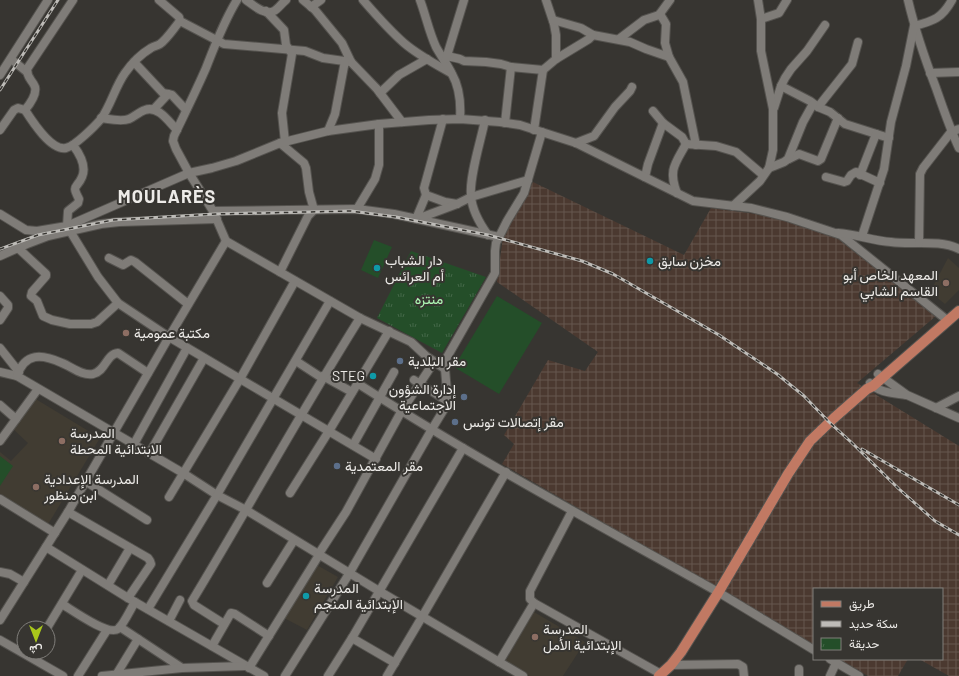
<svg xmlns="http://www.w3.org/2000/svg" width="959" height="676" viewBox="0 0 959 676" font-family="Barlow,Vazirmatn,sans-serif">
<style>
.industrial{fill:url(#industrial-grid)}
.built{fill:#413c32}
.grass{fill:#244e29}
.park{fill:url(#park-tufts)}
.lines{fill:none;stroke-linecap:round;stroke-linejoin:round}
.minor-casing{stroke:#55534f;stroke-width:10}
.major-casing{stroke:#55534f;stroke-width:12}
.minor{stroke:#7f7c78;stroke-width:8}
.major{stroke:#c17963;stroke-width:10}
.rail-casing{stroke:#bebcb8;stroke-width:3}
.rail{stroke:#373531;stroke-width:1.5;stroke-dasharray:4.5;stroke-linecap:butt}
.culture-dot{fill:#0f9aa8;stroke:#373531;stroke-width:1.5}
.education-dot{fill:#8d6e63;stroke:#373531;stroke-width:1.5}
.service-dot{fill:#5c6f8a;stroke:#373531;stroke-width:1.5}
.labels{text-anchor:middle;stroke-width:4;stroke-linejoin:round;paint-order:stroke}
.poi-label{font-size:14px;fill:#edebe8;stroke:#373531;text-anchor:start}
.park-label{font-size:14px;fill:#aef8b4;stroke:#373531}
.district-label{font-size:18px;font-weight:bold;letter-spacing:1px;fill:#edebe8;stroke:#373531}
</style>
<defs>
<pattern id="industrial-grid" width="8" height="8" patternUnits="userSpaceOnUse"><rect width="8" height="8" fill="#4b3930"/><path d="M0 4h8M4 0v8" fill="none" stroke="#65564e"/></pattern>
<pattern id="park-tufts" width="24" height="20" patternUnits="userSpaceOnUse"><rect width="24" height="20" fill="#244e29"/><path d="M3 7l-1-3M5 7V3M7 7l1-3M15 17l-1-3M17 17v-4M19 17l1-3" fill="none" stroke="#446848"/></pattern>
</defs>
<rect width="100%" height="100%" fill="#373531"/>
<g class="industrial">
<polygon points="533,182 684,255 711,208 787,218 833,235 936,316 857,383 959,446 959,676 949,676 919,659 942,659 942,589 814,589 814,645 502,464 514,444 504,435 548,360 585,371 598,352 497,282 504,229"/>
<polygon points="839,659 908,659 898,676 868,676"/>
</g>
<g class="built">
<polygon points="948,258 959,268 959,290 945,304 930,292"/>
<polygon points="34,398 100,438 47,526 0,496 0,452 11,461 28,443 12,428"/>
<polygon points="315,564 338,577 307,630 284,618"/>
<polygon points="534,612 585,642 563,676 529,676 505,661"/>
</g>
<g class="grass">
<polygon points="374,240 392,247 378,278 361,270"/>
<polygon points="497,296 542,323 499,394 454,367"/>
<polygon points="0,456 13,466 0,486"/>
</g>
<polygon class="park" points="411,251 486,277 442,353 377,318"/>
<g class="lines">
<defs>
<g id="minor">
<polyline points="159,0 179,17 180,21 224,44 305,51 323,58 351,62"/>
<path d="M237,0C224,21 215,45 206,68C196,91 185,113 174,136L173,141L176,149L189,173L213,211L226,241L360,318L411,342L426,356L445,369"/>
<path d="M246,0C253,5 265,16 274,11C278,9 282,3 286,0"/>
<polyline points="303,0 315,10 342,43 351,62 377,89 402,122"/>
<path d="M363,0C376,15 389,30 404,43C418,55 435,64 451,73"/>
<path d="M420,0C426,16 429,32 436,47C441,56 447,64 452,74C460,88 461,103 460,119"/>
<polyline points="546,0 554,24 556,35 556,59"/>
<path d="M908,0C915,30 925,59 936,88C943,108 950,129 959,148"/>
<polyline points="311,7 321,0"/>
<polyline points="266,11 284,30 286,45 292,54 282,113 285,142"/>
<polyline points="660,14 666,24 665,43 669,57"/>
<polyline points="761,19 779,13 787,0"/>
<polyline points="553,20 581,28 593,35 630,42 646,49 669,57 683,82 696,145"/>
<polyline points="619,39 644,20 659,15 670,0"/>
<polyline points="447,56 460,59 464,61 486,62 501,64 511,67 543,70 556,59 589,39 593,35"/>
<polyline points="11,59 27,72"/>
<polyline points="446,59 464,0"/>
<polyline points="134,62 163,93 172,95 186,110"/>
<polyline points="930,73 959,72"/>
<polyline points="0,75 48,0"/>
<polyline points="781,86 810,101 818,107 830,112 845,124 889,138"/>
<polyline points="380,93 399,75 427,59"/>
<polyline points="818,107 852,64 858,42"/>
<polyline points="774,108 781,86 785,78 791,69 807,51 825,25"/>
<polyline points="154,109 168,94"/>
<path d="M25,110C32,121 51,151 66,148C75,146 95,126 101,119C111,105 115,87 125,73C132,63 141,54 151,48C154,46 157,46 160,44C167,39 174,28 180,21"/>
<polyline points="653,111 663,123 682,137 686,144"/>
<path d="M101,118C109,119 121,122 129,119C134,117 139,112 145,110C158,105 169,122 177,130"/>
<polyline points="443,119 424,188 426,195 445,202 457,204"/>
<path d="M485,120C481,140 469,177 471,196C472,210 480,224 488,235"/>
<polyline points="505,123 511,67"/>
<path d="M0,130L14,110L18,108L25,110C30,104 37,95 35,87C32,79 27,79 27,69L73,0"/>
<polyline points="534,130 543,70"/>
<polyline points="328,131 335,114 345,61"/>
<polyline points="280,143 304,163 306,168 309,192 314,210 308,216 280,272"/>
<polyline points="576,143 594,136 615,107 630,91 632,87"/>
<polyline points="686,144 716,146 736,152 763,175"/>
<path d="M73,145C79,153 87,166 82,177C77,189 71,184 79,199L78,203L68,211L67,226L98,277L118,303L169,337L376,459"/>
<polyline points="789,159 799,154 818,161 821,159 838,118"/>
<polyline points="769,168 784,162 788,159 803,122 813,104"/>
<polyline points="860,175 876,134"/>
<polyline points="645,177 648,164 663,123"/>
<polyline points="826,177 844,182 847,181 851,175 856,172 880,183"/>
<path d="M677,193C668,170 675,164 686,144"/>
<polyline points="733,206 760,181 769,168 773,150 773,109 761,51 761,19 758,0"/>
<polyline points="357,209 375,179 379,165 379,124"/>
<polyline points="213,211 357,209 394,214 499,237"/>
<polyline points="0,214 26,230 37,231 67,226 189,173 212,168 236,161 280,143 328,131 379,124 429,120 460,119 500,122 520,125 576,143 693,201 751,208 787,217 841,235 947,320"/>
<polyline points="416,219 426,195"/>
<polyline points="417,219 457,204 471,197 528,180"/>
<path d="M838,233C856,234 873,241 891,242C913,245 939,239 959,249"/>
<path d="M862,236L884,169L891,122L906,66L914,26C934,21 942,18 952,0"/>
<polyline points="919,243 920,174 923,168 951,132 959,129"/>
<polyline points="18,248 46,274 46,276 32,292 31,296 37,301 43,316 52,320 70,324 91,324 97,322 118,303"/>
<polyline points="0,256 27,244 48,236 101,224 119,222 217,219"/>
<polyline points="109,258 123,265 131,260 135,262 188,304"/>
<polyline points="0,296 8,305 8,308 0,320"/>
<polyline points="0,348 19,372"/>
<polyline points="296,361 322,378"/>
<polyline points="0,372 17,376 183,473 217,495 246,510 379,591 523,676"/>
<polyline points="878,374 907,395 959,418"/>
<path d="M17,376C25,352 42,354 62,363C72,367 82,376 93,374C106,371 106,354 118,353L148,373"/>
<polyline points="323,376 352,392"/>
<polyline points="414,380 447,401"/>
<path d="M357,383C474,458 597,524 718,592C750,611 782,631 814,650"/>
<path d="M870,383C879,393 894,393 906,395"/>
<polyline points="0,405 16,419"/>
<polyline points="936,408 959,396"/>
<polyline points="0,441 38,389"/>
<polyline points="134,444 187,348"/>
<polyline points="353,445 394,372"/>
<polyline points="149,454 204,358"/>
<polyline points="85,481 147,520"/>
<polyline points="290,493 329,431 389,331"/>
<polyline points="169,497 240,379 295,281"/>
<polyline points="0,499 55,533"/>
<polyline points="572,511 530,591 530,599 534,603 661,674"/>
<polyline points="68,512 148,558 150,561 151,564 128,598"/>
<polyline points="46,547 128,598 264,676"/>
<polyline points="318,555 346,512 401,412 434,362"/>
<polyline points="0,572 10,574 24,582"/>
<polyline points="267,583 294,540"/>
<polyline points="108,585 130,548"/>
<path d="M62,604C72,610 108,636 118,629C124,624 131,608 135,602"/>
<polyline points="148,609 217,495 330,301"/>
<polyline points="0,620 68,512 169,337 226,241"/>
<polyline points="169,621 180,600"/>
<path d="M224,624L194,605L192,601C249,507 302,410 360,318"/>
<polyline points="120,627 182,668 245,666"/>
<polyline points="47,628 82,570"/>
<polyline points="352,638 395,663"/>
<polyline points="0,640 63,676"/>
<polyline points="212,646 231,613 235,614 269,636"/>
<polyline points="830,659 859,676"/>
<polyline points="499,662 534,603"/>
<polyline points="671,665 738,664 743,667 744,676"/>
<polyline points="249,668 319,555"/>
<polyline points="799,669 799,676"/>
<polyline points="116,675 138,639"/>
<polyline points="78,676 107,630"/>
<polyline points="102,676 182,668"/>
<polyline points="285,676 349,574 432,429 446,406 448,403 445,369 446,359 495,273 495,251 496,243 507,221 524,193 542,132"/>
<polyline points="328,676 352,638 463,448"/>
<polyline points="387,676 422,617 506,472"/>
<polyline points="830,676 836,663"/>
</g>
<polyline id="major" points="659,676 671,665 681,652 718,593 788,474 810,441 834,418 867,389 873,386 959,311"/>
</defs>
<use href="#minor" class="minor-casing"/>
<use href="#major" class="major-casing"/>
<use href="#minor" class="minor"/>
<use href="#major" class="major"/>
<defs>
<g id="rail">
<polyline points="0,90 58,0"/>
<polyline points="0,249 38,235 113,220 215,214 351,211 396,217 488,235 582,261 613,274 719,335 777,374 804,396 829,422 851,442 899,489 935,521 959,535"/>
<polyline points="862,449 959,505"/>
</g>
</defs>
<use href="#rail" class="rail-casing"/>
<use href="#rail" class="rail"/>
</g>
<g class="culture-dot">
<circle cx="650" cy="261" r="4"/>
<circle cx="377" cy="268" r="4"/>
<circle cx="373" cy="376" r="4"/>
<circle cx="306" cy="596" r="4"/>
</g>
<g class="education-dot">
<circle cx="946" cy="283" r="4"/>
<circle cx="126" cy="333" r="4"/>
<circle cx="62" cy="441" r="4"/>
<circle cx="36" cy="487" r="4"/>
<circle cx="535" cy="637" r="4"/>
</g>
<g class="service-dot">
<circle cx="400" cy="361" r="4"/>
<circle cx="464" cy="397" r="4"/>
<circle cx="455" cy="422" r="4"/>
<circle cx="337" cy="466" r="4"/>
</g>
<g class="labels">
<g class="poi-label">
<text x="385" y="265">دار الشباب<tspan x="385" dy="16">أم العرائس</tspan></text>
<text x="658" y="266">مخزن سابق</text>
<text x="938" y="280" text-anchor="end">المعهد الخاص أبو<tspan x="938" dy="16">القاسم الشابي</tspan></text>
<text x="134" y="338">مكتبة عمومية</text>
<text x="408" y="366">مقر البلدية</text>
<text x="365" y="381" text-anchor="end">STEG</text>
<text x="456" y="394" text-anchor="end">إدارة الشؤون<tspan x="456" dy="16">الاجتماعية</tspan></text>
<text x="463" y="427">مقر إتصالات تونس</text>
<text x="70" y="438">المدرسة<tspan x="70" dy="16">الابتدائية المحطة</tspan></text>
<text x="345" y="471">مقر المعتمدية</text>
<text x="44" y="484">المدرسة الإعدادية<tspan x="44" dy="16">ابن منظور</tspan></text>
<text x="314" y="593">المدرسة<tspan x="314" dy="16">الإبتدائية المنجم</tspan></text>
<text x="543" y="634">المدرسة<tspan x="543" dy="16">الإبتدائية الأمل</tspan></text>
</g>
<g class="park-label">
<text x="429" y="304">منتزه</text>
</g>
<g class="district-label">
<text x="167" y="203">MOULARÈS</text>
</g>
</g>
<rect x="813" y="588" width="130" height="72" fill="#373531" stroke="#807e7a"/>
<rect x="821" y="601" width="20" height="6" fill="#c17963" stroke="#807e7a"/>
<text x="849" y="608" font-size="12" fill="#edebe8">طريق</text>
<rect x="821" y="621" width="20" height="6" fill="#bebcb8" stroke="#807e7a"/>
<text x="849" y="628" font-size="12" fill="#edebe8">سكة حديد</text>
<rect x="821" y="638" width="20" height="12" fill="url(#park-tufts)" stroke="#807e7a"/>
<text x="849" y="648" font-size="12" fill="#edebe8">حديقة</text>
<g transform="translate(36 640) rotate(180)"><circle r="19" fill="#373531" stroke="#807e7a"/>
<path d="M0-3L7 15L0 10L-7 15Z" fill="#a9c71b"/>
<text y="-6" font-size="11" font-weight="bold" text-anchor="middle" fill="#edebe8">ش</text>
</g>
</svg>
